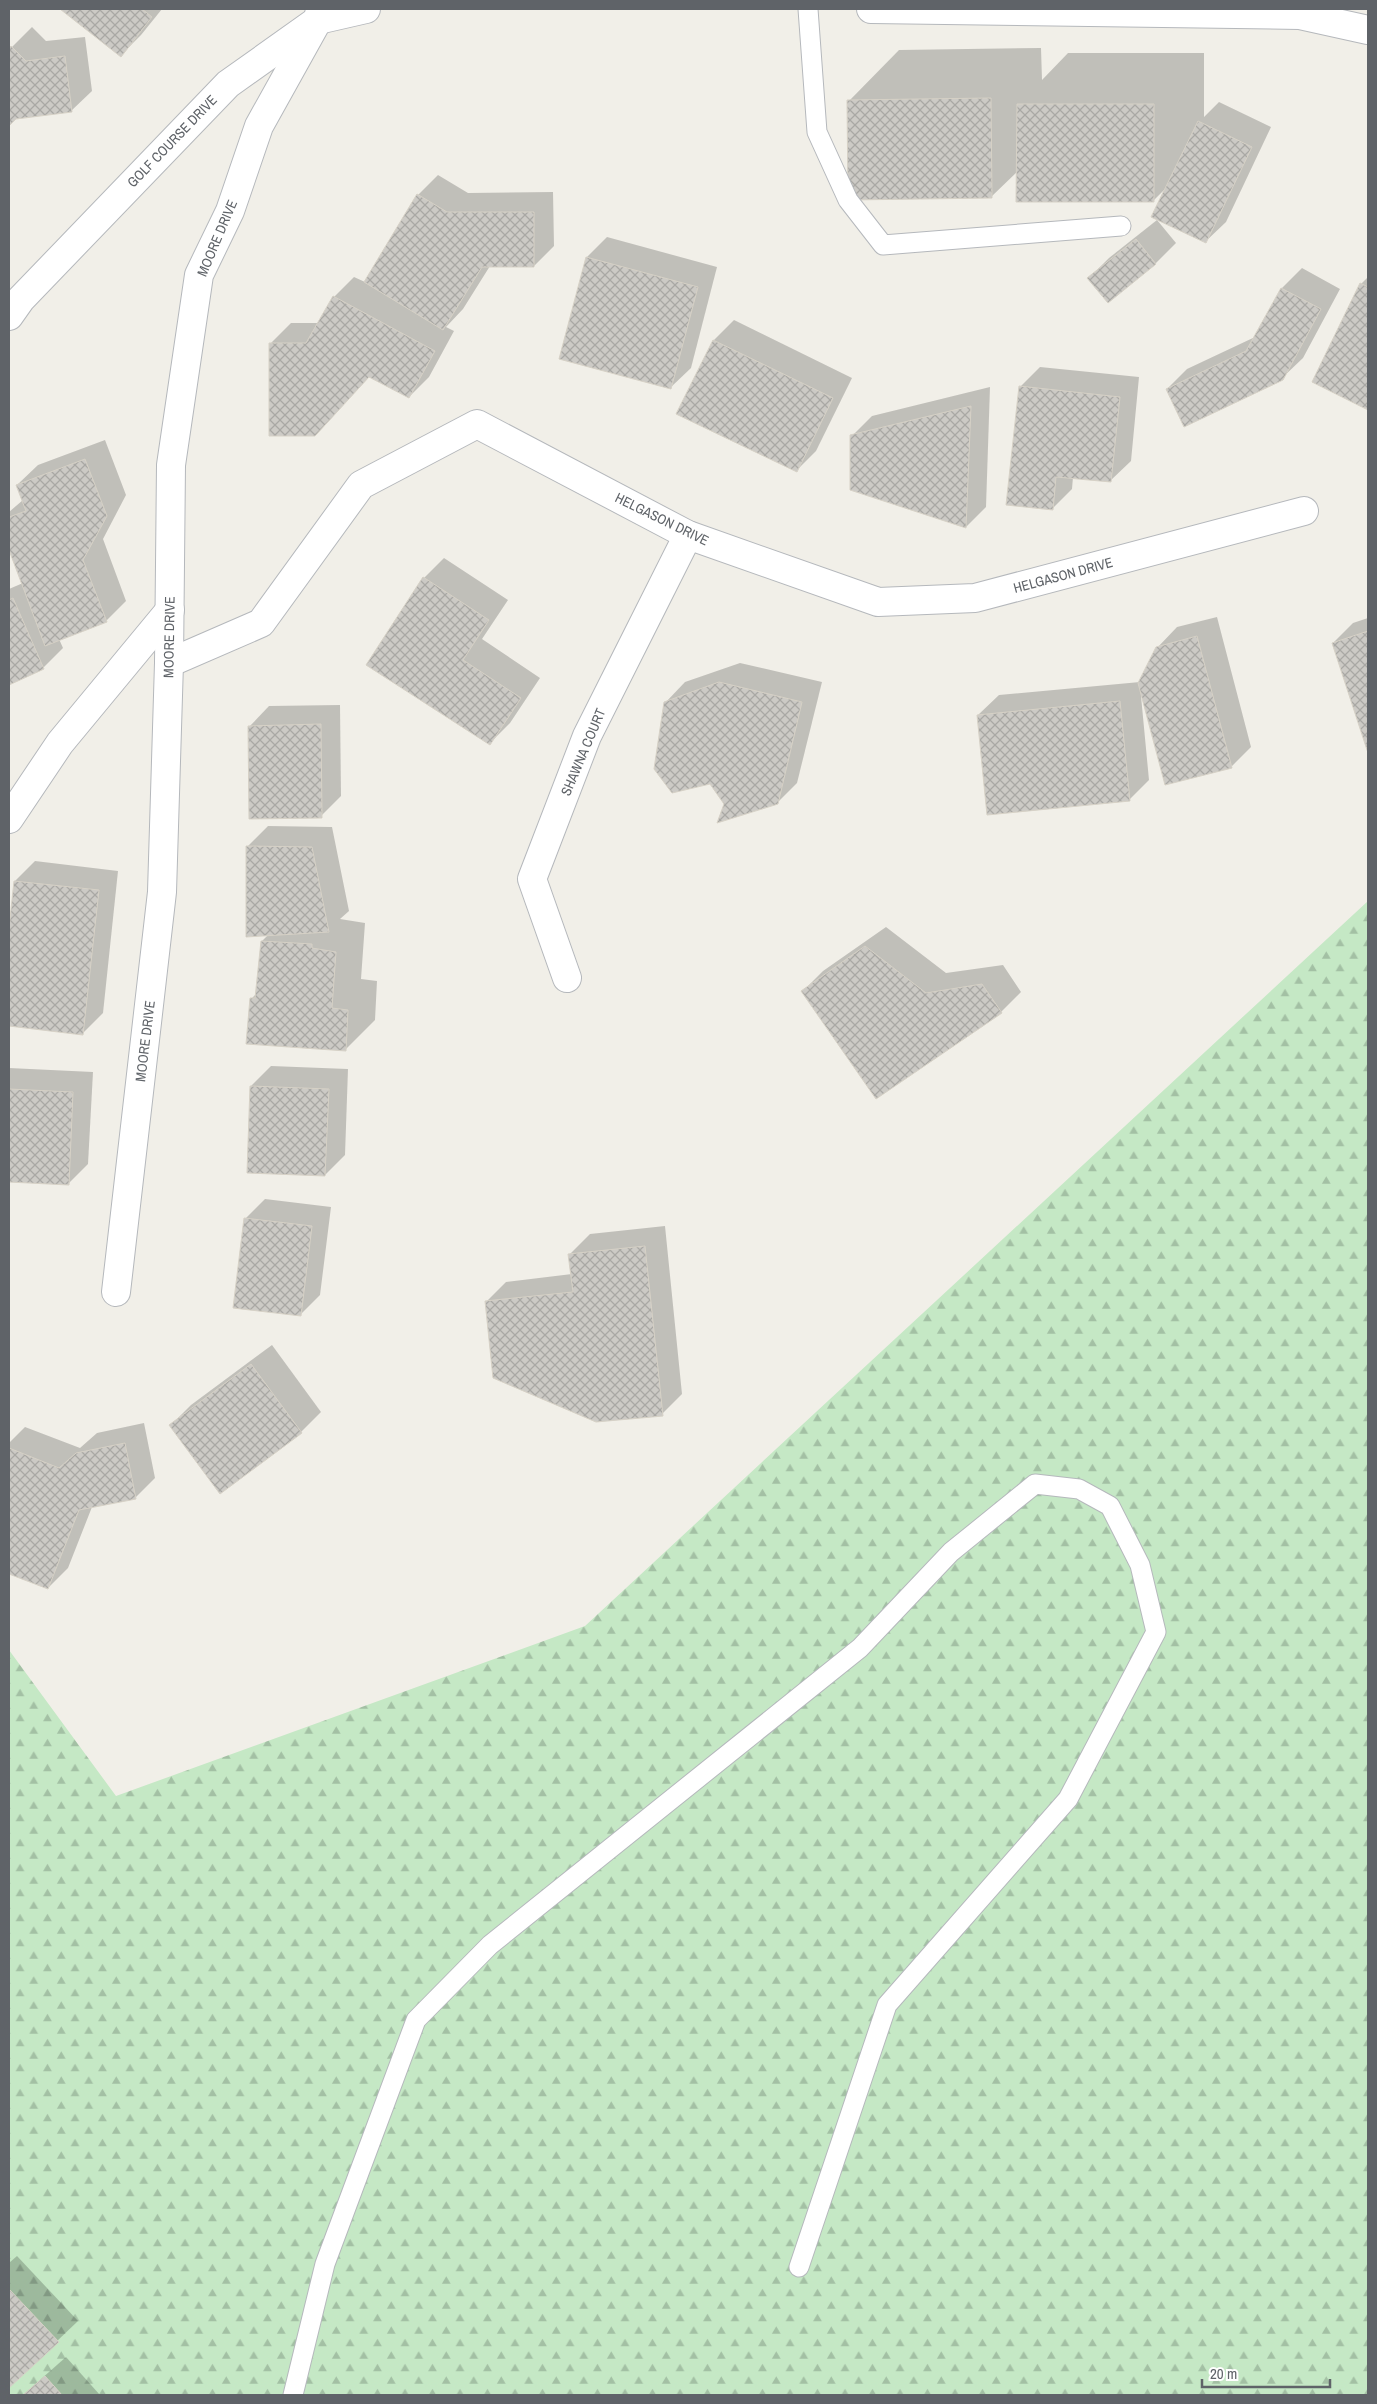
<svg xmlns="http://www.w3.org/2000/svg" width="1377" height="2404" viewBox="0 0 1377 2404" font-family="'Archivo Narrow',sans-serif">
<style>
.forest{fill:url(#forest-firs)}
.shadow{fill:#0003}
.building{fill:url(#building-cross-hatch);stroke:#d6d1c6}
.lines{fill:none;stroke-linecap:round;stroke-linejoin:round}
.lane-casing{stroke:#b5b8bc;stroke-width:21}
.street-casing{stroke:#b5b8bc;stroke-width:30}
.lane{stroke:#fff;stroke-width:19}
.street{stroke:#fff;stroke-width:28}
.labels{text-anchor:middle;stroke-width:4;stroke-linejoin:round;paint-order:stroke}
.street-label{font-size:14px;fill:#5f6368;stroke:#fff}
</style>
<defs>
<pattern id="forest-firs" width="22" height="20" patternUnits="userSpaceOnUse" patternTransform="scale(1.25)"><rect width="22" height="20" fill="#c5e8c5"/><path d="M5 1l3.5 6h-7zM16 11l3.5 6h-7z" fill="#a3c0a4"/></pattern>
<pattern id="building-cross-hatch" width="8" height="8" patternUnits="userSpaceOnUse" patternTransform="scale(1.25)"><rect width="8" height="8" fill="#cccac5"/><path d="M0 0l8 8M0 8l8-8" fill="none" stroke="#a9a8a4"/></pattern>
</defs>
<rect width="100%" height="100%" fill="#f1efe8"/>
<polygon class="forest" points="1368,901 1368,2395 9,2395 9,1650 116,1796 585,1626"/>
<g class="shadow">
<polygon points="62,9 162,9 141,35 121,55"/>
<polygon points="32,27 46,41 85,37 92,91 71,111 15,118 9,125 9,50"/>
<polygon points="1041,48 1042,80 1068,53 1204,53 1204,117 1219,102 1271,127 1226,222 1205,242 1166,188 1153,201 1018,171 991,197 849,101 899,50"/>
<polygon points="438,175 468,193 553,192 554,246 534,266 490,266 463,309 446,327 454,331 429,377 409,397 370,376 314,435 271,343 291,323 319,323 334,297 354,277 365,282 418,195"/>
<polygon points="1157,220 1176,243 1156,263 1108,301 1089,278 1109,258"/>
<polygon points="607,237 717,267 691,368 670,388 587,257"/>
<polygon points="1302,268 1340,289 1303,358 1282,378 1167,389 1187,369 1255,337 1282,288"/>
<polygon points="1368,277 1368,408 1313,381 1361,284"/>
<polygon points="734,320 852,378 816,451 796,471 678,413 714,340"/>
<polygon points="1040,367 1139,377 1131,461 1110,481 1073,477 1072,489 1052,509 1020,387"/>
<polygon points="990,387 986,507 966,527 851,489 852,436 872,416"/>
<polygon points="105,440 126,495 103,539 126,601 106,621 59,639 63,648 43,668 9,684 9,589 23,583 9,546 9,512 23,500 17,485 38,465"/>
<polygon points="444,558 508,600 482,639 540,678 510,723 490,743 424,578"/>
<polygon points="1217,617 1251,747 1231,767 1141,696 1149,780 1129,800 978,715 999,695 1140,682 1157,648 1177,627"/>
<polygon points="1368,618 1368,749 1333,643 1353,623"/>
<polygon points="740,663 822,682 797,783 777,803 725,804 665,703 685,682"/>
<polygon points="340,705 341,796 321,816 249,727 269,706"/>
<polygon points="268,826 332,827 349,911 340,919 365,923 361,979 377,981 375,1020 346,1049 251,999 257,993 262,941 269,934 248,846"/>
<polygon points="35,861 118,871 103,1013 83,1033 9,1025 9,939 15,881"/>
<polygon points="886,927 946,973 1003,965 1021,992 1001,1012 877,1098 803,991 823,971"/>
<polygon points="271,1066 348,1069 345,1155 325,1175 251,1086"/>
<polygon points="9,1068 93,1072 88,1164 68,1184 9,1181"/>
<polygon points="265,1199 331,1207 320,1295 300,1315 245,1219"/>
<polygon points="665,1226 682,1394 662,1414 486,1302 506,1282 572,1274 570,1254 590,1234"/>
<polygon points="272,1345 321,1412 301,1432 171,1425 191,1405"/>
<polygon points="144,1423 155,1478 135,1498 92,1507 68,1568 48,1588 9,1572 9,1443 25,1427 80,1448 97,1433"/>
<polygon points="17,2256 78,2321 9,2387 9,2263"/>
<polygon points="66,2357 100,2395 23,2395"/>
</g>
<g class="building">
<polygon points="60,9 142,9 152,17 121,57"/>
<polygon points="11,46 26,61 65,56 72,112 16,119 9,126 9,48"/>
<polygon points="991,98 992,198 848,200 847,100"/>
<polygon points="1017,104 1154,104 1154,202 1016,202"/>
<polygon points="1198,121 1252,147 1206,243 1151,217"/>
<polygon points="417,194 447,212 534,212 534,267 482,267 443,330 364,282"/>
<polygon points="1136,239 1156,264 1108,303 1087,278"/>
<polygon points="586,257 698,287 671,389 559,359"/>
<polygon points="1360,283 1368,287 1368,410 1312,382"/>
<polygon points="1281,288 1321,309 1283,380 1184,427 1166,389 1246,351"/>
<polygon points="333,296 435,351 409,398 369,377 315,436 269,436 269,343 306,343"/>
<polygon points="713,340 833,398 797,472 676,414"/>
<polygon points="1019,386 1120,397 1111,482 1056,477 1053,510 1006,505"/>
<polygon points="971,406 966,528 850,490 850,435"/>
<polygon points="85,459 107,516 83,560 107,622 45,646 9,550 9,517 26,511 16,485"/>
<polygon points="423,577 489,620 463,660 521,698 490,745 366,665"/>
<polygon points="13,598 44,669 9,685 9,600"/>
<polygon points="1368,631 1368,753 1332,643"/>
<polygon points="1197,636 1232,768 1165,785 1138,683 1156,647"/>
<polygon points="719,682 802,702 778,804 717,823 724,804 710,784 672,793 654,769 664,702"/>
<polygon points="1120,701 1130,801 987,815 977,715"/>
<polygon points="321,724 322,818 249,819 248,726"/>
<polygon points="246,846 312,847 329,932 246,937"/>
<polygon points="14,881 99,890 83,1035 9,1026 9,928"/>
<polygon points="261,941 312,944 312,948 336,952 332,1008 348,1010 346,1051 246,1044 250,998 255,998"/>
<polygon points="865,946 926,993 982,984 1002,1013 876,1099 801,991"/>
<polygon points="250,1086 329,1089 325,1176 247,1173"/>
<polygon points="9,1089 73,1092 69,1185 9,1182"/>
<polygon points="244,1218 312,1226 301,1316 233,1308"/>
<polygon points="645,1246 663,1416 596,1422 493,1378 485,1301 573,1292 568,1254"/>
<polygon points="251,1364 302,1433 220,1494 169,1425"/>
<polygon points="125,1443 136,1499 79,1510 48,1589 9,1574 9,1448 59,1468 76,1453"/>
<polygon points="9,2289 59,2342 9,2388"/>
<polygon points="45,2376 62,2395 23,2395"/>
</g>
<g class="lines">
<defs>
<g id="lane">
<polyline points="808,9 817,132 848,200 883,245 1121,226"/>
<polyline points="293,2395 325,2264 416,2020 490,1945 860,1648 951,1552 1035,1484 1079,1489 1110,1506 1140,1565 1156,1632 1068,1799 887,2005 799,2267"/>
</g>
<g id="street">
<polyline points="871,9 1300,15 1368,30"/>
<polyline points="9,316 21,299 228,84 318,20 366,9"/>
<polyline points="169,663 261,623 361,485 477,424 688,535 878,602 975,598 1304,511"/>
<polyline points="9,819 60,743 170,610"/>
<polyline points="567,978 532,879 587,736 688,535"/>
<polyline points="116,1292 162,892 169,663 171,465 199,275 230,211 259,126 318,20 320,9"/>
</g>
</defs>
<use href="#lane" class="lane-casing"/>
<use href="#street" class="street-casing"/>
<use href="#lane" class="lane"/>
<use href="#street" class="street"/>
</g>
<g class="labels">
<g class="street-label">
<text transform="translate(172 141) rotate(-46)" y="5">GOLF COURSE DRIVE</text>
<text transform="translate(217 238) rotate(-67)" y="5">MOORE DRIVE</text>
<text transform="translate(662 519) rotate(26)" y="5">HELGASON DRIVE</text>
<text transform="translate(1063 575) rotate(-15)" y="5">HELGASON DRIVE</text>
<text transform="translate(169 637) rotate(-89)" y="5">MOORE DRIVE</text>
<text transform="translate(583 752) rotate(-67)" y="5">SHAWNA COURT</text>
<text transform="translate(145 1041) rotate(-83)" y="5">MOORE DRIVE</text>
</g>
</g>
<rect width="1377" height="2404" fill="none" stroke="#5f6368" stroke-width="20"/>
<path d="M1202 2379v8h128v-8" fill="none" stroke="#5f6368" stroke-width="2.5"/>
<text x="1210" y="2379" font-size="15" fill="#5f6368" stroke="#ffffff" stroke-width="4" paint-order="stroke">20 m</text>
</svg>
